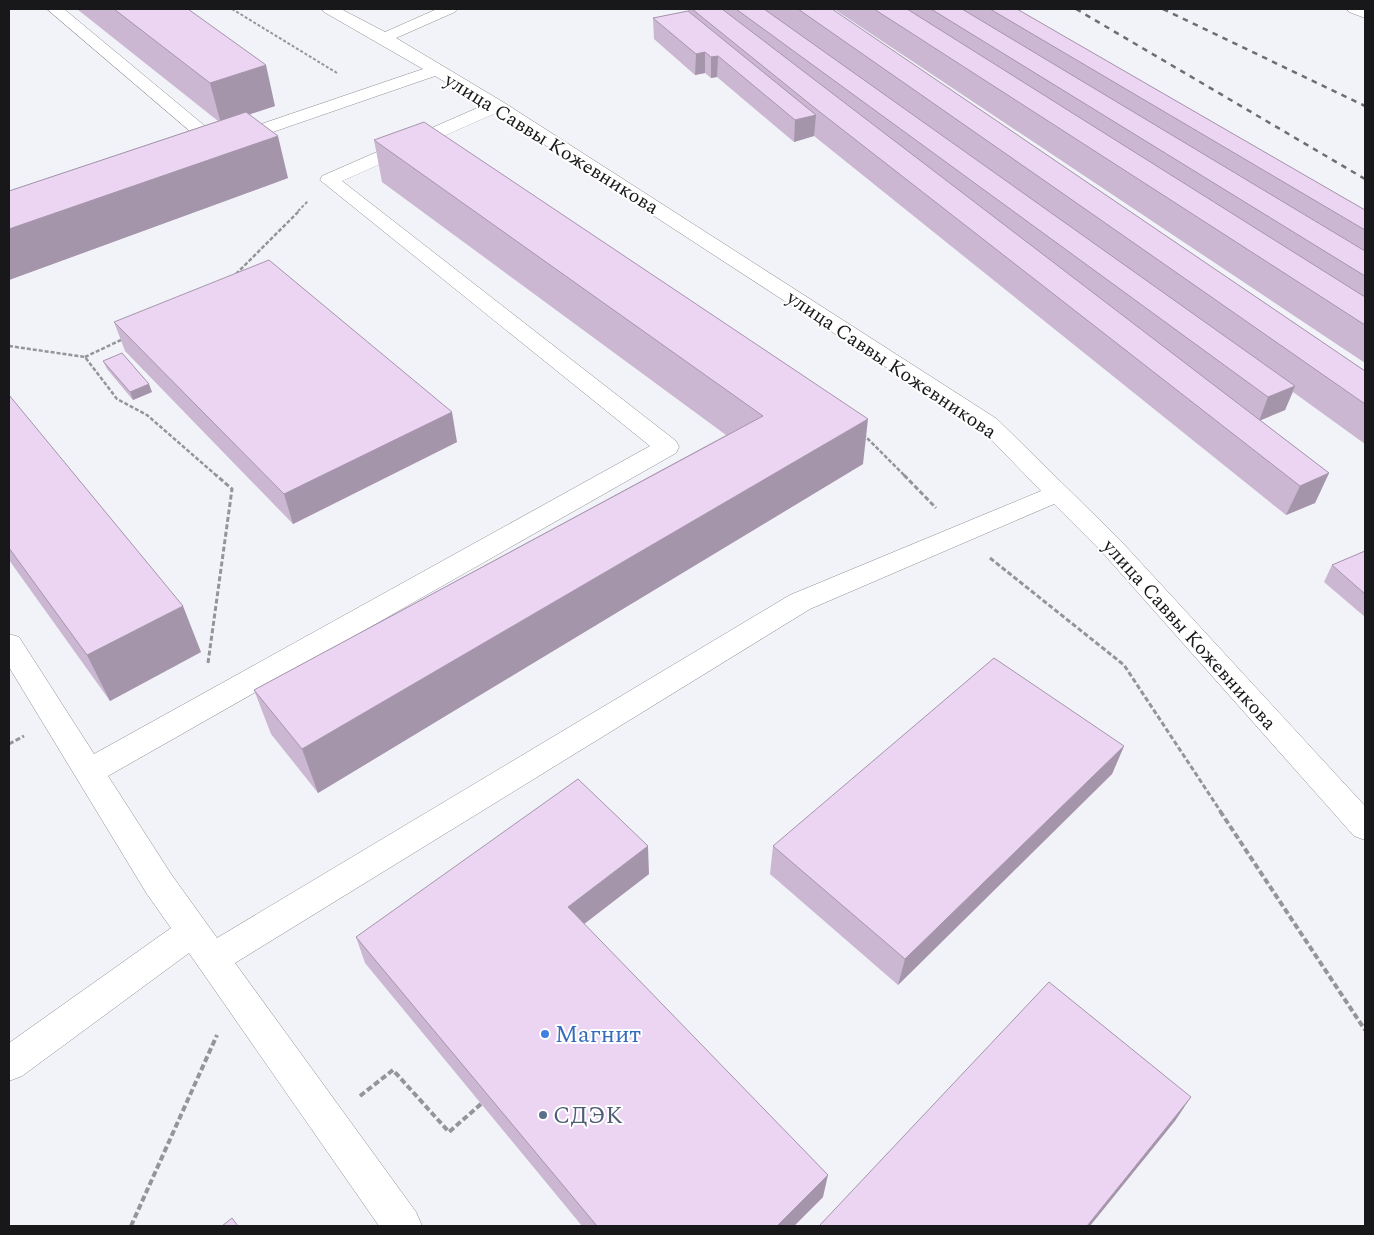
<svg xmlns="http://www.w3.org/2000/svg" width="1374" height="1235" viewBox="0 0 1374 1235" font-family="Spectral,serif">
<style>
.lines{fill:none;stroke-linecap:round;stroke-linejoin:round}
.minor-casing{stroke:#8d8f93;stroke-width:1}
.path-far3{stroke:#949599;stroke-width:2;stroke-dasharray:3 2;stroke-linecap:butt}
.path-far2{stroke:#949599;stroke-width:2.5;stroke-dasharray:4 2;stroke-linecap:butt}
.path-far1{stroke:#949599;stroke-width:3;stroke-dasharray:5 2.5;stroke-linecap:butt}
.path{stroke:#949599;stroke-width:4;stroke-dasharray:6 3;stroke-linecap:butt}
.minor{fill:#fff;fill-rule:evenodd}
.rail{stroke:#6d6e71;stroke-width:2.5;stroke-dasharray:5.5 5.5;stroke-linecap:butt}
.wall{fill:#cbb7d1}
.shaded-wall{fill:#a595aa}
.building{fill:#ecd5f3;stroke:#a595aa}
.shop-dot{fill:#3f7fe0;stroke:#fff;stroke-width:2}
.service-dot{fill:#5c6f8a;stroke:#fff;stroke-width:2}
.labels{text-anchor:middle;stroke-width:4;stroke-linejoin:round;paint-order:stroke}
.street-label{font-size:20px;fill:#18181a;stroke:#fff}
.near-shop-label{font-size:24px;fill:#366cbe;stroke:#fff;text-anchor:start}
.near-service-label{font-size:24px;fill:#4e5e75;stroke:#fff;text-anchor:start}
</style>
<rect width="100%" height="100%" fill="#f1f3f8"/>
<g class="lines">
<defs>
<g id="minor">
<polygon points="47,9 64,9 223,141 226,145 223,149 217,150 211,149"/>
<path d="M322,9H341L385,32L437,9H457L455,12L396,38L503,102L997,419L1120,540L1365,806V840L1354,836L1102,552L1054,504L810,609L235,963L416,1212L422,1226H379L189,953L22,1076L9,1081V1043L171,928L147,894L9,667V634L19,637L94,754L650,446L320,180L322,176L484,105L435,76L238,144L232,145L226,144L223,140L226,136L423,69L324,12ZM496,113L981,429L1041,491L790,595L217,938L171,874L108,776L676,453L679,447L676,441L342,181Z"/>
<polygon points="1347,9 1365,9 1365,18 1349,12"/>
</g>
</defs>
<use href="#minor" class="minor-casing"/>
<g class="path-far3">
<polyline points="232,9 337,73"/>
<polyline points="298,211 308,201"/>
</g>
<g class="path-far2">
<polyline points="236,274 300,210"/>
<polyline points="9,346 85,357 117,399 147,415 217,476"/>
<polyline points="85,357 123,339"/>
<polyline points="863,434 905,476"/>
</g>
<g class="path-far1">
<polyline points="904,475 936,508"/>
<polyline points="990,558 1124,665 1221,812"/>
<polyline points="208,663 232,489 216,475"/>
<polyline points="9,744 24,736"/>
</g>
<g class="path">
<polyline points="1220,811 1365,1030"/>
<polyline points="360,1096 393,1070 449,1132 481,1104"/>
<polyline points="131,1226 217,1035"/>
</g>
<use href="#minor" class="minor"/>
<g class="rail">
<polyline points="1076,9 1365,179"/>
<polyline points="1163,9 1365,106"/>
</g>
</g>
<g class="wall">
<polygon points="77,9 188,9 275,106 250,114 288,178 9,280 9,191 218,121"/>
<polygon points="688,9 832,9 1365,371 1365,444 1293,392 1285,410 1260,420 1329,473 1315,503 1286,515 814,136 794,142 717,77 711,78 705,73 695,75 654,39 653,18 688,11"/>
<polygon points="834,9 1017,9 1365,210 1365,363"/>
<polygon points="374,140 863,464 318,793 271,734 254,690 726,435 382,182"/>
<polygon points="114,322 457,442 293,524 125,351"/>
<polygon points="103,361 152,392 133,400 107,369"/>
<polygon points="9,395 201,652 110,701 9,560"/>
<polygon points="1365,551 1365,617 1324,582 1332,565"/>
<polygon points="1124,746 1112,774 898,985 770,874 773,846"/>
<polygon points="649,874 584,924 823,1197 794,1226 582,1226 365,963 356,937"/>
</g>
<g class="shaded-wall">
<polygon points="705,52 705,73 695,75 696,54"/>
<polygon points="718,56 717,77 711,78 711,57"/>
<polygon points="266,65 275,106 221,124 210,83"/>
<polygon points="816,115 814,136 794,142 795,120"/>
<polygon points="278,136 288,178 9,280 9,229"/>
<polygon points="149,384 152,392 133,400 130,392"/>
<polygon points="1295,386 1285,410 1259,421 1268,397"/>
<polygon points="452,412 457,442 293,524 284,494"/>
<polygon points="868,419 863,464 318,793 302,749"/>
<polygon points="1329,473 1315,503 1286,515 1300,486"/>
<polygon points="183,606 201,652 110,701 87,655"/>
<polygon points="1124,746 1112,774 898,985 905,959"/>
<polygon points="648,846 649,874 571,934 568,907"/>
<polygon points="1191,1097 1175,1121 1090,1226 1087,1226"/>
<polygon points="828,1175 823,1197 794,1226 777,1226"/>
</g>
<g class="building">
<polygon points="114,9 188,9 266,65 210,83"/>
<polygon points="692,9 722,9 1329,473 1300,486 816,109"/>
<polygon points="736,9 764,9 1295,386 1268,397"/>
<polygon points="798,9 832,9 1365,371 1365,404"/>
<polygon points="874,9 907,9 1365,297 1365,325"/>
<polygon points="931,9 962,9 1365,251 1365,276"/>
<polygon points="990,9 1017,9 1365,210 1365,230"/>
<polygon points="688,11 816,115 795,120 718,56 711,57 705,52 696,54 653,18"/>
<polygon points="246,112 278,136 9,229 9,191"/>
<polygon points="424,122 868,419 302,749 254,690 763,416 374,140"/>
<polygon points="269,260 452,412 284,494 114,322"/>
<polygon points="122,353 149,384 130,392 103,361"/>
<polygon points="9,395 183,606 87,655 9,548"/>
<polygon points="1365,551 1365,594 1332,565"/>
<polygon points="994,658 1124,746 905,959 773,846"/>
<polygon points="578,779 648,846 568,907 828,1175 777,1226 597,1226 356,937"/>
<polygon points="1049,982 1191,1097 1087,1226 819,1226"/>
<polygon points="232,1218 238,1226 222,1226"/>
</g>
<circle class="shop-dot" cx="545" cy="1034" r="5"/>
<circle class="service-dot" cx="543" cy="1115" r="5"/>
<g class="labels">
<g class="street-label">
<text transform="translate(552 143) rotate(32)" y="7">улица Саввы Кожевникова</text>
<text transform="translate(892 364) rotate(34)" y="7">улица Саввы Кожевникова</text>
<text transform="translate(1190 634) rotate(48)" y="7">улица Саввы Кожевникова</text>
</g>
<g class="near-shop-label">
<text x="555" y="1042">Магнит</text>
</g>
<g class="near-service-label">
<text x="553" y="1123">СДЭК</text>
</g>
</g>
<rect width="1374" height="1235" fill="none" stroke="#18181a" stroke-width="20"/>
</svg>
